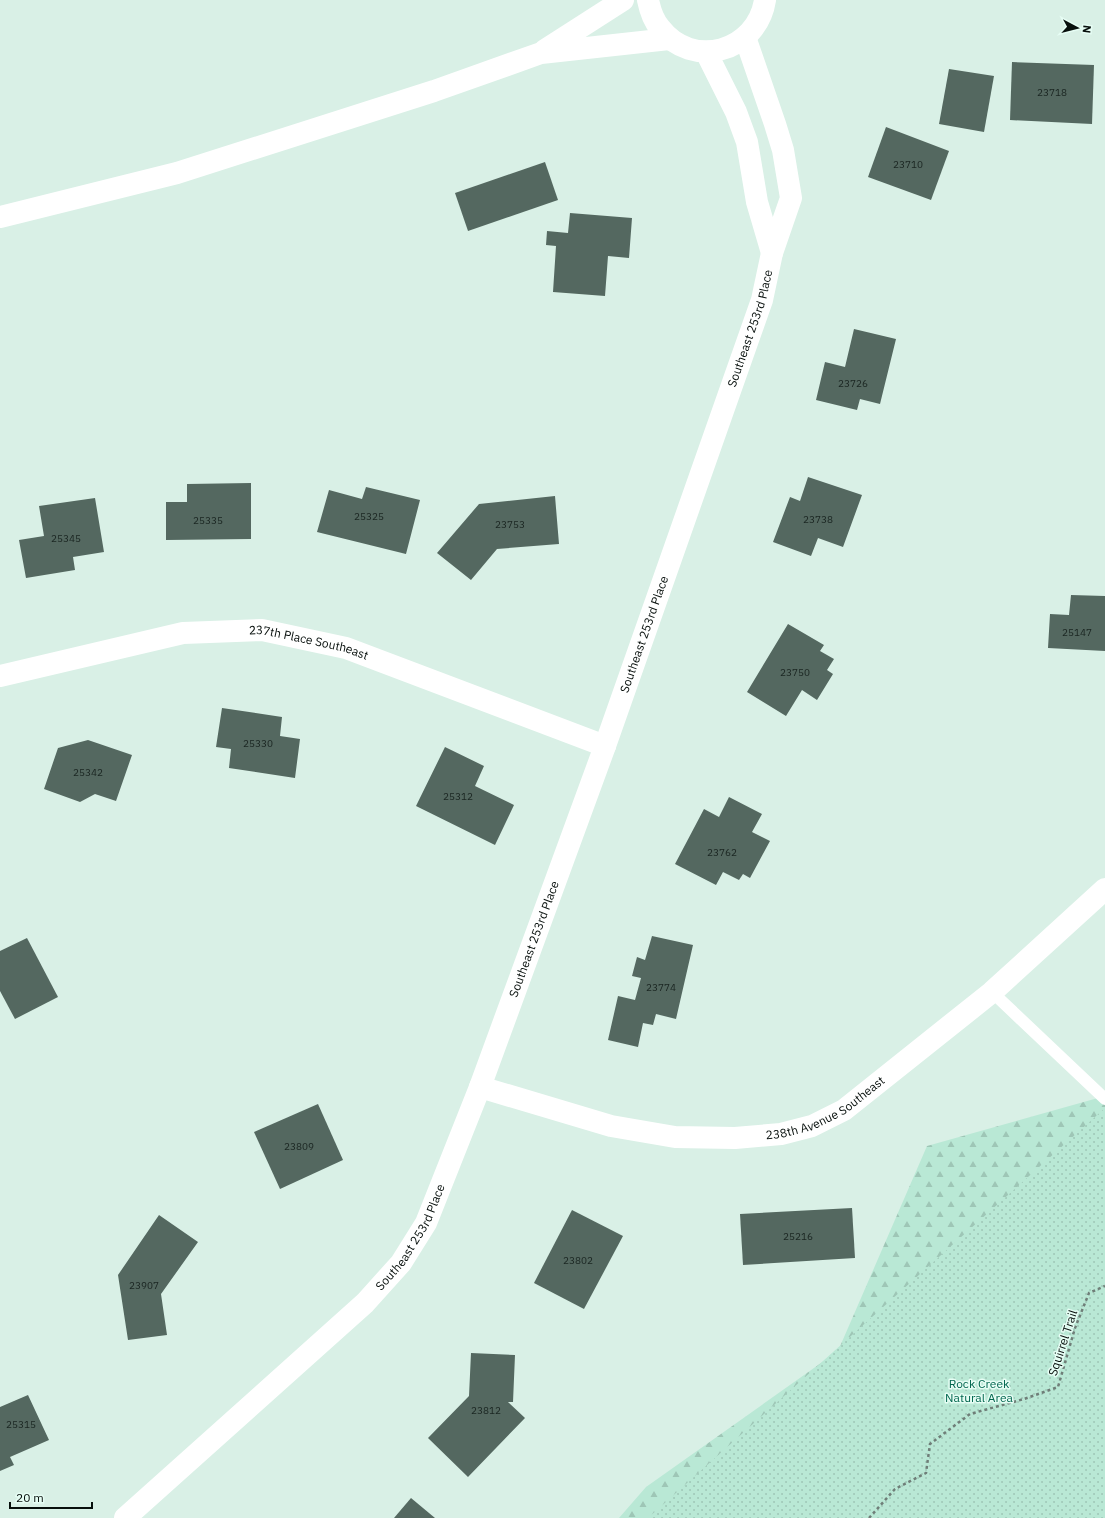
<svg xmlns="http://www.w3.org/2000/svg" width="1105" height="1518" viewBox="0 0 1105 1518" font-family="'IBM Plex Sans',sans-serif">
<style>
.forest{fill:url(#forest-firs)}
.park{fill:url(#park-dots)}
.building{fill:#546860}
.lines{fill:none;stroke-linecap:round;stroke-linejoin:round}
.path{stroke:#6f7e78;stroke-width:2.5;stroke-dasharray:3 3;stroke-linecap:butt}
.lane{stroke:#fff;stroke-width:12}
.street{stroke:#fff;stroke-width:22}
.primary{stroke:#fff;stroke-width:22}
.labels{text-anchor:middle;stroke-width:3;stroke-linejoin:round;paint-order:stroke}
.number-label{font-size:10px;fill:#1a2521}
.street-label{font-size:12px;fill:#070f0c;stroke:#e6fdf4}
.park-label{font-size:12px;fill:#00664e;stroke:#e6fdf4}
</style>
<defs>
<pattern id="forest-firs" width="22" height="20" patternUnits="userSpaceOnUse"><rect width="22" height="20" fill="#b9e8d5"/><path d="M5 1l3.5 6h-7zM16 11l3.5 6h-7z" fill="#9ec6b6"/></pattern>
<pattern id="park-dots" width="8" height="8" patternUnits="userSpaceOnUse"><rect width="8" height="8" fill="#b9e8d5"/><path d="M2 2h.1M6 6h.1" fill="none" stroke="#9ec6b6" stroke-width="1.8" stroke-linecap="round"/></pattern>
</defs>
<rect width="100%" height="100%" fill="#d9f0e6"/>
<polygon class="forest" points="1105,1096 1105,1518 619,1518 646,1487 838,1351 927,1146"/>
<polygon class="park" points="1105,1108 1105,1518 648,1518"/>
<g class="building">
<polygon points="1012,62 1094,65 1092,124 1010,120"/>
<polygon points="949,69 994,76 984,132 939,124"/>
<polygon points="886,127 949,151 931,200 868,177"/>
<polygon points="545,162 558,200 468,231 455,193"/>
<polygon points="570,213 632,218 629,258 608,256 605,296 553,292 556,246 546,245 547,231 568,233"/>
<polygon points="854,329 896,339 880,404 860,399 857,410 816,400 825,362 845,367"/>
<polygon points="808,477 862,495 843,547 818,538 811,556 773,542 790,497 800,501"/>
<polygon points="251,483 251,539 166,540 166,502 187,502 187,484"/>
<polygon points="366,487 420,500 406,554 317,532 329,490 362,499"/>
<polygon points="555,496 559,544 497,549 471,580 437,553 479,504"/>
<polygon points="95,498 104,552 73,557 75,570 26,578 19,540 44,536 39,506"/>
<polygon points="1071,595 1105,596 1105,651 1048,648 1050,614 1069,615"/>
<polygon points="788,624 824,645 820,651 834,659 827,670 833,674 817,700 802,690 786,716 747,692"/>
<polygon points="222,708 282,717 280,736 300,739 295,778 229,768 231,749 216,747"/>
<polygon points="88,740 132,755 116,801 95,794 80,802 44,789 58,748"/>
<polygon points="445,747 484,766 475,786 514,805 495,845 416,806"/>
<polygon points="729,797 762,814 752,832 770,841 750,878 743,874 739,880 723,872 716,885 675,864 704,809 719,817"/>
<polygon points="652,936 693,945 676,1019 656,1014 653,1025 643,1023 638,1047 608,1040 618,996 635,1000 641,978 632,976 637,957 645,960"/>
<polygon points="27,938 58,997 15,1019 0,991 0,951"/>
<polygon points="318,1104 343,1160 280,1189 254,1132"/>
<polygon points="852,1208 855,1258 743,1265 740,1214"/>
<polygon points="572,1210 623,1236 584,1309 534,1283"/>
<polygon points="159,1215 198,1242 161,1294 167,1335 128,1340 118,1275"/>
<polygon points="471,1353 515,1355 513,1402 508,1402 525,1418 468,1477 428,1438 469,1396"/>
<polygon points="28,1395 49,1440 10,1457 14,1465 0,1471 0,1407"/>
<polygon points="411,1498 435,1518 394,1518"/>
</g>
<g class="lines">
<polyline class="path" points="869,1518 895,1489 926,1473 930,1444 970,1414 1024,1399 1058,1387 1075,1328 1089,1293 1105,1286"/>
<polyline class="lane" points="992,992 1105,1099"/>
<g class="street">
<polyline points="706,52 736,112 747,142 757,202 772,253"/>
<path id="s1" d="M0,676L183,633L262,630L346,648L605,746"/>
<path id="s2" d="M480,1087L611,1126L675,1137L735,1138L781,1134L812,1126L844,1110L992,992L1105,889"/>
<path id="s3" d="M125,1518L365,1303L401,1263L426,1223L480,1087L605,746L762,300L772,253L791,198L783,150L775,124L745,37"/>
</g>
<g class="primary">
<path d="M648,0C650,10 653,20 660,28C692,70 757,52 765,0"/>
<polyline points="545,50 623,0"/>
<polyline points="0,217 177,173 434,91 541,53 669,39"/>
</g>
</g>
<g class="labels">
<g class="number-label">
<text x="1052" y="96">23718</text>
<text x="908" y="168">23710</text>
<text x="853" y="387">23726</text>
<text x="369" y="520">25325</text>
<text x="818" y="523">23738</text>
<text x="208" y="524">25335</text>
<text x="510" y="528">23753</text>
<text x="66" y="542">25345</text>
<text x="1077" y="636">25147</text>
<text x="795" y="676">23750</text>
<text x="258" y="747">25330</text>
<text x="88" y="776">25342</text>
<text x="458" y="800">25312</text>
<text x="722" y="856">23762</text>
<text x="661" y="991">23774</text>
<text x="299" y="1150">23809</text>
<text x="798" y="1240">25216</text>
<text x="578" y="1264">23802</text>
<text x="144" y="1289">23907</text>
<text x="486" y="1414">23812</text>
<text x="21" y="1428">25315</text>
</g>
<g class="street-label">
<text dy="4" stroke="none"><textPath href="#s3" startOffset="1375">Southeast 253rd Place</textPath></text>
<text dy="4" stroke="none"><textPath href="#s3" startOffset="1051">Southeast 253rd Place</textPath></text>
<text dy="4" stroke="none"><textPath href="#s1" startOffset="315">237th Place Southeast</textPath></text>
<text dy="4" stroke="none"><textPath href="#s3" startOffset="727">Southeast 253rd Place</textPath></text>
<text dy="4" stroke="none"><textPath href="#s2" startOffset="359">238th Avenue Southeast</textPath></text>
<text dy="4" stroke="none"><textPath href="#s3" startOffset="403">Southeast 253rd Place</textPath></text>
<text transform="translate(1063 1343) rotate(-72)" y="4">Squirrel Trail</text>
</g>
<g class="park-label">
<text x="979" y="1388">Rock Creek<tspan x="979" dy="14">Natural Area</tspan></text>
</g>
</g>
<g transform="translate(1077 28) rotate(97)" stroke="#e6fdf4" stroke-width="3" paint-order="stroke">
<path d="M0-3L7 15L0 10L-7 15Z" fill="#070f0c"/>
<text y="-6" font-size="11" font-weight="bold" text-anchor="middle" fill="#070f0c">N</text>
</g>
<path d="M10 1502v6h82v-6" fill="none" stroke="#070f0c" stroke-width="2"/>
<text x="16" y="1502" font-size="12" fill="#070f0c" stroke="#e6fdf4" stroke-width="3" paint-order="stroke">20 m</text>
</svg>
